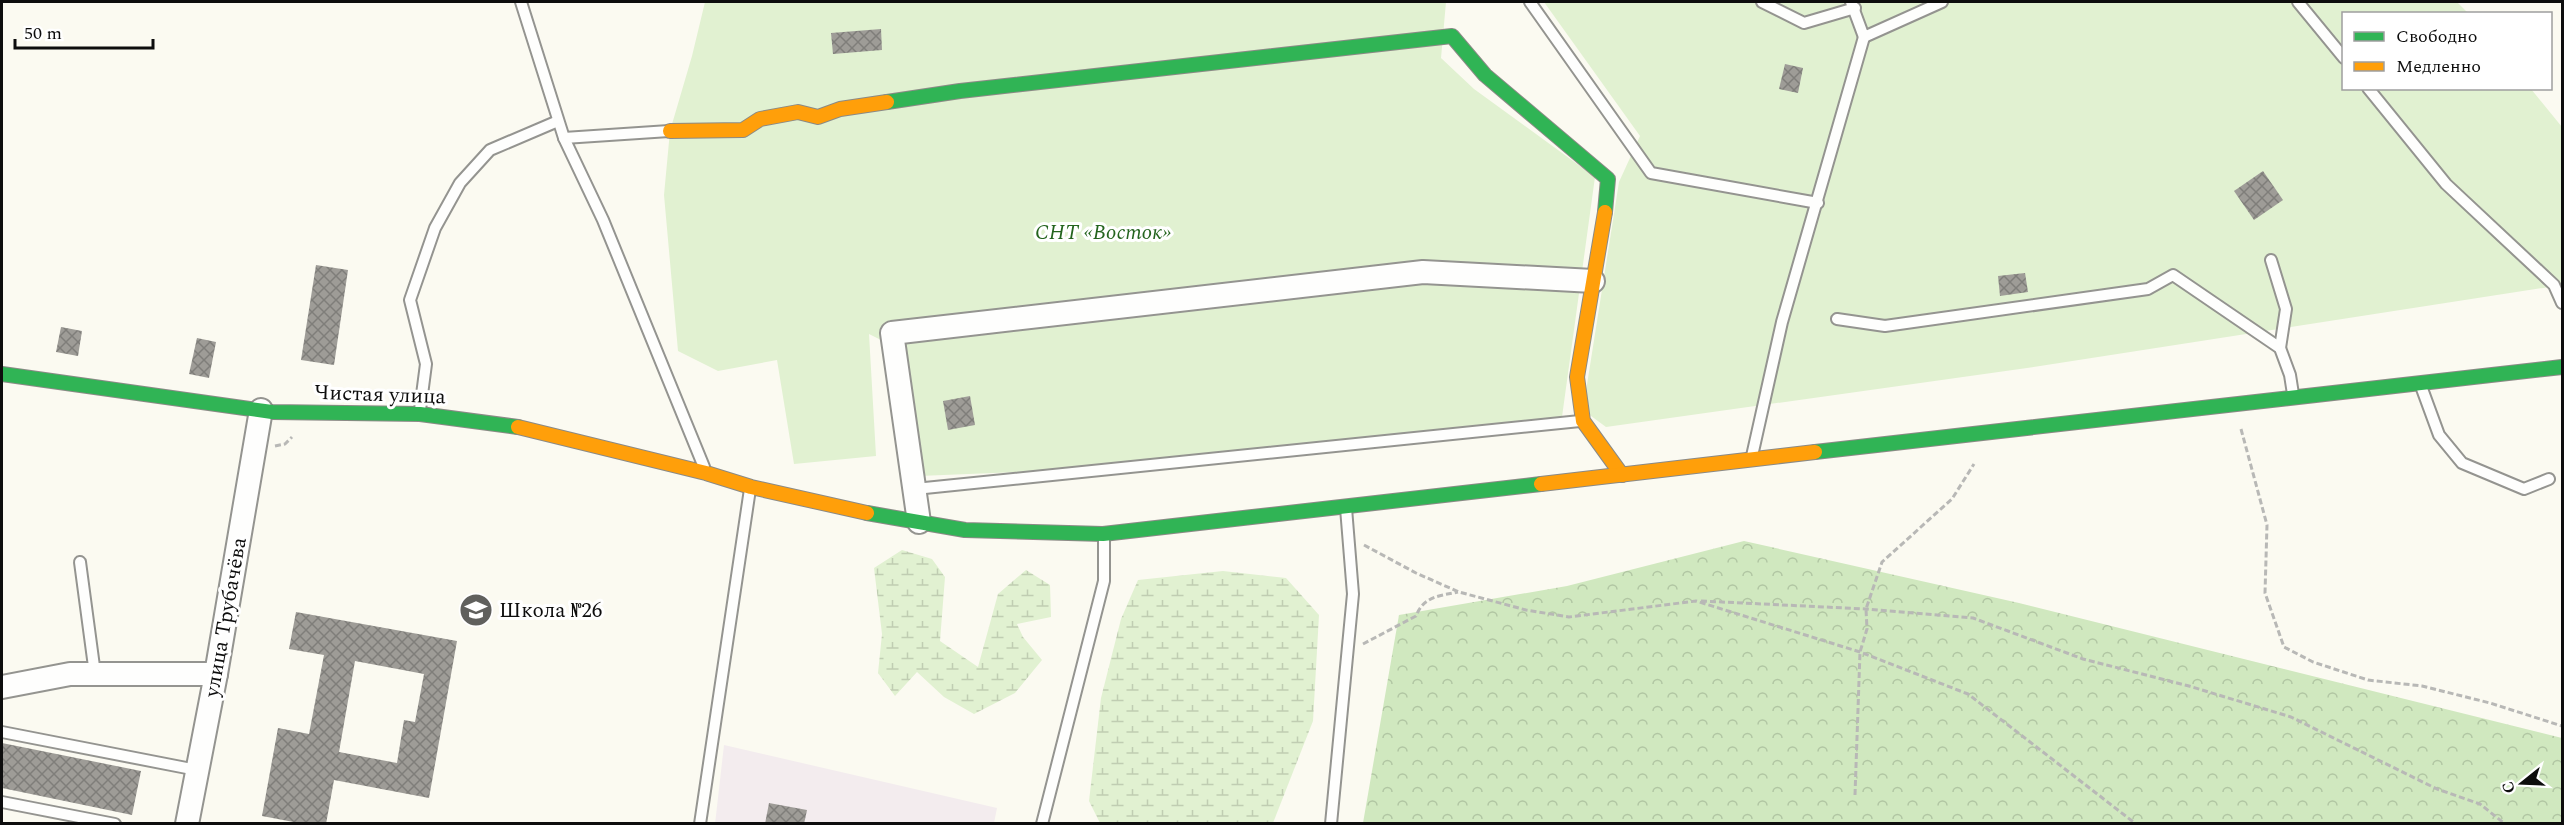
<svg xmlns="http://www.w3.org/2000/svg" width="2564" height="825" viewBox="0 0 2564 825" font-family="Spectral,serif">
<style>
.industrial{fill:#f3ecee}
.grass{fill:#e1f1d1}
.forest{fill:url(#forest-crowns)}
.wetland{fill:url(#wetland-marsh)}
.building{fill:url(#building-cross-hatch);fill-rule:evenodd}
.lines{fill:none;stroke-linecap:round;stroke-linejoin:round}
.lane-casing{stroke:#949490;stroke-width:14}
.street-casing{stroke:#949490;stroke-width:26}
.fast-casing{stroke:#8b8a86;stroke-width:16}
.slow-casing{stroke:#8b8a86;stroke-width:16}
.path{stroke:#b8b8b6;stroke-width:3;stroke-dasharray:6 3;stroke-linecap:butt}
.lane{stroke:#fefefd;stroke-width:10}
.street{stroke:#fefefd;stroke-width:22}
.fast{stroke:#30b455;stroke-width:14}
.slow{stroke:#ff9f0a;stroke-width:14}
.labels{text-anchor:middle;stroke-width:6;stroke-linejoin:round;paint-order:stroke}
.park-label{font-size:21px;font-style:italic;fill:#24641e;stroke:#fff}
.street-label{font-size:21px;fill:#0d0d0d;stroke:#fff}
.poi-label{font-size:21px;fill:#0d0d0d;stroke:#fff;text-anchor:start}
</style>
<defs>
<pattern id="forest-crowns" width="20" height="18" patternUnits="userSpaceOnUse" patternTransform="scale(1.5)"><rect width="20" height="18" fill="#d0e8bf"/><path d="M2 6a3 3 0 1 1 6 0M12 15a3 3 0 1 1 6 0" fill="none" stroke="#b1c6a3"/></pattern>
<pattern id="wetland-marsh" width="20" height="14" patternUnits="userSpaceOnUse" patternTransform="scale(1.5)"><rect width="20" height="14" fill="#e1f1d1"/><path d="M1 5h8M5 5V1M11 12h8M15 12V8" fill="none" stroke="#c0cdb2"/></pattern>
<pattern id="building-cross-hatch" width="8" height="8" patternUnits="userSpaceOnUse" patternTransform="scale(1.5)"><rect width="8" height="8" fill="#9e9c97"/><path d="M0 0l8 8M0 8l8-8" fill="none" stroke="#7f7e7a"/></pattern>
</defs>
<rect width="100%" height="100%" fill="#fbfaf1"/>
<polygon class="industrial" points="724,745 997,808 994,823 715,824"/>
<g class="grass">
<polygon points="705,2 1446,2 1441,58 1474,89 1595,177 1562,417 1042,471 919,476 905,352 869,334 876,456 794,464 777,360 718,371 678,351 664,195 670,131 692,56"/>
<polygon points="1544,2 2457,2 2468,13 2344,14 2344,88 2531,89 2562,127 2562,285 2027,368 1606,427 1583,410 1619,182 1640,136"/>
</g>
<polygon class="forest" points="1744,541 2019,603 2562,738 2562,823 1363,823 1399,615 1567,586"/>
<g class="wetland">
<polygon points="902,550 932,559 945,577 940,641 978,667 998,594 1026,570 1050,585 1051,617 1017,624 1023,637 1042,660 1015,693 974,714 944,697 917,672 895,696 878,673 882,634 874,568"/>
<polygon points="1223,571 1286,578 1319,615 1313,721 1273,823 1100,823 1089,801 1101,698 1121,619 1138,580"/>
</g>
<g class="building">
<polygon points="881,29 882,50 833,54 831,33"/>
<polygon points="1785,64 1803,68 1798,93 1779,89"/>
<polygon points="2263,171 2283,200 2254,220 2234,191"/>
<polygon points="316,265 348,270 334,365 301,360"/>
<polygon points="2025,273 2028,292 2000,296 1998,276"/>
<polygon points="61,327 82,331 78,356 56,352"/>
<polygon points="197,338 216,342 209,378 189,374"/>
<polygon points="970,396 975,425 948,430 943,401"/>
<path d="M296,612L457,641L429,798L334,780L326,824H304L262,816L278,728L309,734L324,655L289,649ZM355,661L424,674L415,722L404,720L397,763L339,752Z"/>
<polygon points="2,743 141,771 132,815 2,788"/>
<polygon points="769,803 807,810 804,824 765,824"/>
</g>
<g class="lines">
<defs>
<g id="lane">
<polyline points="521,2 564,138 603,220 704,467"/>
<polyline points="1530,2 1651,173 1818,203"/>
<polyline points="1762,2 1804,23 1855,8"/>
<polyline points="1851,2 1864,37 1942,2"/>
<polyline points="2298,2 2344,58"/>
<polyline points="2368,88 2446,184 2554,285 2562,303"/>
<polyline points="564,138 669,131"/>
<polyline points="2271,260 2286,309 2280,348"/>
<polyline points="1837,319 1885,326 2148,289 2173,275 2280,348 2290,375 2293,394"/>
<polyline points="2421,386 2439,435 2462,463 2524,489 2549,479"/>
<polyline points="420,410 426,364 410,300 435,228 460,183 490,150 558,121"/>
<polyline points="1752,456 1782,322 1864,37"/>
<polyline points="915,489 1580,421"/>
<polyline points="80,562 95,674"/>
<polyline points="2,732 197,770"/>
<polyline points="2,802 115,824"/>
<polyline points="700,824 750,489"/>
<polyline points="1042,824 1104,581 1104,537"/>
<polyline points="1331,824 1353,594 1346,508"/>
</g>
<g id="street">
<polyline points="919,522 892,333 1423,272 1593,281"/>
<polyline points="2,687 70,674 216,674"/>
<polyline points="187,824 216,674 261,410"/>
</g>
<g id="fast">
<polyline points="887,102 960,91 1452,36 1485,75 1608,179 1605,212"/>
<polyline points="2,374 272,412 420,414 518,427"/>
<polyline points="1815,452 2562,367"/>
<polyline points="867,513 965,530 1103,534 1541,484"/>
</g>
<g id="slow">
<polyline points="670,131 743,130 760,119 798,112 818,117 840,109 887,102"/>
<polyline points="1605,212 1577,377 1583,421 1622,475"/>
<polyline points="518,427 706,473 751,487 867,513"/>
<polyline points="1541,484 1815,452"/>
</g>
</defs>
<use href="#lane" class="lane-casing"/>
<use href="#street" class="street-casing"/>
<use href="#fast" class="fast-casing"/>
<use href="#slow" class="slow-casing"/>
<g class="path">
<polyline points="2241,429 2267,525 2265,593 2284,647 2313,662 2368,680 2422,686 2490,703 2562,726"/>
<polyline points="275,446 285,444 292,437"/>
<polyline points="1364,545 1416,573 1459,592 1526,610 1569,617 1696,601 1860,652 1968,694 2136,824"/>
<polyline points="1701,601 1866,609 1973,618 2083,659 2189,686 2291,717 2437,789 2480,804 2505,824"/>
<path d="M1363,644L1416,616C1424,596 1439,596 1458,592"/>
<polyline points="1855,795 1860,652 1867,629 1866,609 1882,562 1952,499 1974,464"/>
</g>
<use href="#lane" class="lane"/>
<use href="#street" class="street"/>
<use href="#fast" class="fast"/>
<use href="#slow" class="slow"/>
</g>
<defs>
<symbol id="school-disc" viewBox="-11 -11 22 22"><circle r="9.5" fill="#60605d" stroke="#fff"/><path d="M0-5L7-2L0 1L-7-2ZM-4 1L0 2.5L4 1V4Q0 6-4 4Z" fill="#fff"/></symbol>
</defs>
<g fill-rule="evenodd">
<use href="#school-disc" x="457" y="591" width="38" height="38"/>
</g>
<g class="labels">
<g class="park-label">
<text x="1103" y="239">СНТ «Восток»</text>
</g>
<g class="street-label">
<text transform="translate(380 394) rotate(2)" y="7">Чистая улица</text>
<text transform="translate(225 617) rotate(-80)" y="7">улица Трубачёва</text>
</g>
<g class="poi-label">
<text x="499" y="617">Школа №26</text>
</g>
</g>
<rect width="2564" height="825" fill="none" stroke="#0d0d0d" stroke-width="6"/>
<rect x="2342" y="12" width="210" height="78" fill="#ffffff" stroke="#9e9e9e" stroke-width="1.5"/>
<rect x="2354" y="32" width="30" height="9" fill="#30b455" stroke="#9e9e9e" stroke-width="1.5"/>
<text x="2396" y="42" font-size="18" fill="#0d0d0d">Свободно</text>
<rect x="2354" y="62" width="30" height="9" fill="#ff9f0a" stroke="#9e9e9e" stroke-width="1.5"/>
<text x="2396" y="72" font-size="18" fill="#0d0d0d">Медленно</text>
<g transform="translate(2522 783) rotate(252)" stroke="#ffffff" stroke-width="4.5" paint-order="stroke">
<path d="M0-4.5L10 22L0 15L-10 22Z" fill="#0d0d0d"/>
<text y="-9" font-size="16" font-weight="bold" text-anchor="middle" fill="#0d0d0d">С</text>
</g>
<path d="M15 39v9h138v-9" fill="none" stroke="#0d0d0d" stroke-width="3"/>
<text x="24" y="39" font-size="18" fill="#0d0d0d" stroke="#ffffff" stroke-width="4.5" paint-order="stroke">50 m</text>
</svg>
